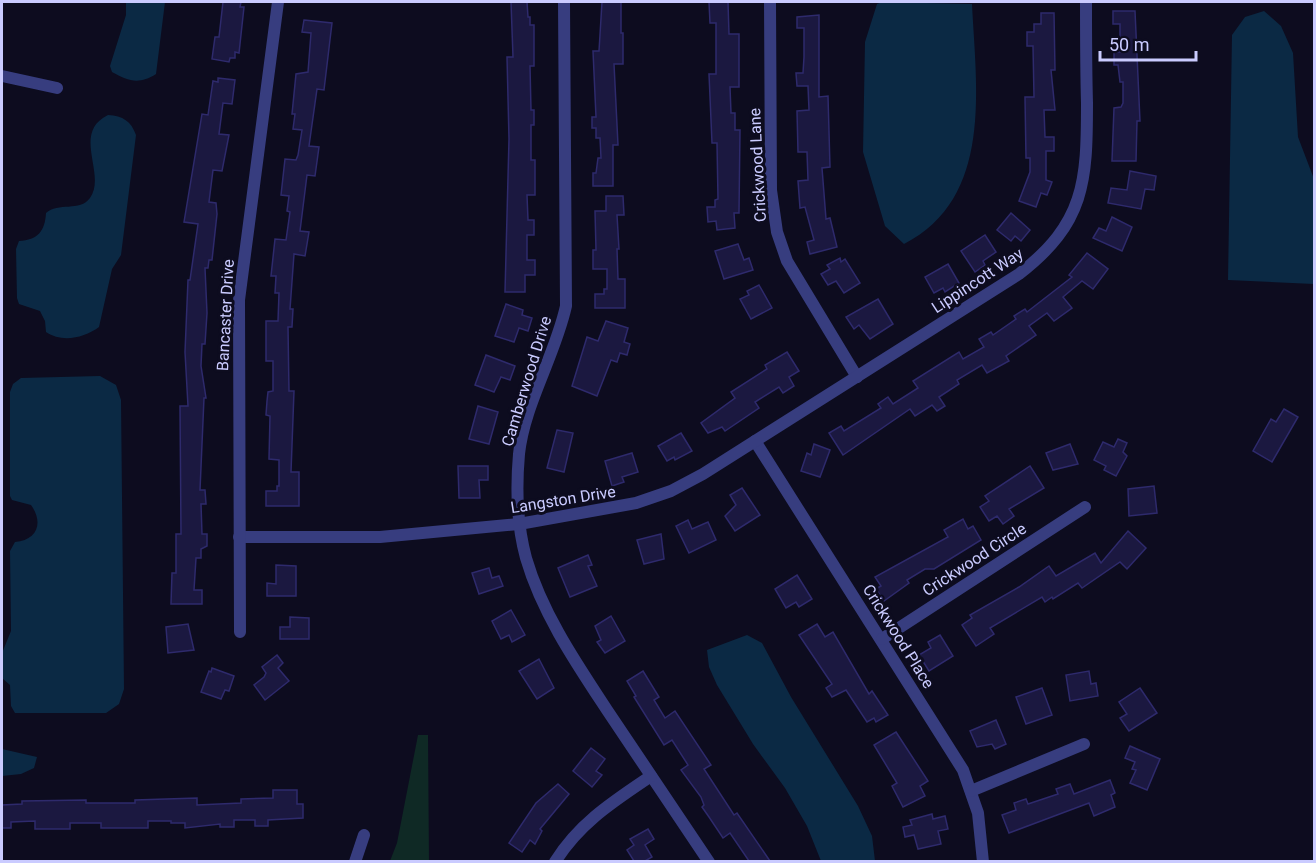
<svg xmlns="http://www.w3.org/2000/svg" width="1316" height="863" viewBox="0 0 1316 863" font-family="Roboto,sans-serif">
<style>
.green{fill:#0f2925}
.water{fill:#0b2944}
.building{fill:#1b1840;stroke:#2e2a6c;stroke-width:1.5}
.lines{fill:none;stroke-linecap:round;stroke-linejoin:round}
.minor{stroke:#373d7f;stroke-width:12}
.labels{text-anchor:middle;stroke-width:6;stroke-linejoin:round;paint-order:stroke}
.street-label{font-size:16px;fill:#cacbff;stroke:#0d0c1f}
</style>
<rect width="100%" height="100%" fill="#0d0c1f"/>
<polygon class="green" points="418,735 428,735 429,861 390,861 397,843"/>
<g class="water">
<path d="M126,2H165L156,74C139,85 128,81 112,72L110,66L126,15Z"/>
<path d="M882,2L972,4C976,88 994,198 904,244L885,226L863,152L865,42L877,4Z"/>
<polygon points="1264,11 1281,26 1293,53 1298,137 1314,179 1314,284 1228,280 1232,35 1245,17"/>
<path d="M108,115C123,116 131,121 136,135L121,255L112,269L99,327C84,338 62,343 46,332L45,321L40,311L19,304L17,298L16,249L19,241C38,240 45,231 46,213C58,202 80,212 90,198C107,174 71,133 108,115Z"/>
<path d="M100,376L116,385L121,400L124,689L119,704L106,713H15L11,706L10,685L2,678V653L11,631L10,551L15,542C37,540 44,523 31,505L12,500L10,496V392L13,384L21,378Z"/>
<polygon points="747,635 762,643 791,697 858,806 872,836 875,861 821,861 807,826 785,788 753,744 717,685 709,667 707,650"/>
<polygon points="2,749 37,757 34,768 21,774 2,776"/>
</g>
<g class="building">
<polygon points="223,2 241,2 240,7 244,7 239,53 235,52 235,58 230,58 229,62 212,59 215,37 219,37"/>
<polygon points="511,2 527,2 528,17 530,17 530,25 534,25 534,66 530,66 531,110 534,110 534,125 531,125 531,160 535,160 535,195 527,195 528,220 534,220 534,235 527,235 527,260 535,260 535,275 525,275 525,292 505,292 509,139 507,57 513,57"/>
<polygon points="602,2 621,2 621,33 623,33 623,64 614,64 618,145 613,145 613,186 593,186 593,173 596,173 598,158 601,158 600,138 596,138 596,128 592,128 592,117 596,117 593,51 599,51"/>
<polygon points="709,2 728,2 729,34 739,34 739,87 730,87 731,113 735,113 735,130 740,130 739,213 734,213 735,228 717,230 716,221 708,222 707,207 715,207 715,200 718,199 717,143 712,143 709,74 716,74 716,23 710,23"/>
<polygon points="1113,11 1135,11 1140,121 1137,121 1136,161 1112,161 1114,108 1121,107 1123,103 1123,82 1120,82 1118,65 1114,65 1114,52 1120,52 1120,24 1113,24"/>
<polygon points="1041,13 1054,13 1055,70 1051,70 1055,110 1044,110 1045,137 1054,137 1054,151 1046,151 1046,180 1052,182 1047,195 1041,193 1036,207 1019,201 1030,172 1030,158 1026,158 1025,97 1034,97 1033,46 1027,46 1027,32 1034,32 1034,24 1041,24"/>
<polygon points="819,15 819,97 828,96 830,167 822,168 826,219 830,218 837,247 810,254 807,242 814,240 805,207 800,208 798,181 808,180 807,152 798,152 797,111 809,110 808,86 797,86 796,73 803,73 804,57 804,28 797,28 797,17"/>
<polygon points="304,20 332,23 324,90 317,89 309,146 319,147 315,176 307,175 300,231 309,232 305,256 294,254 290,309 293,309 292,327 288,327 289,391 294,391 291,472 299,472 299,506 266,506 266,491 277,491 277,486 279,486 279,460 269,459 270,416 266,415 267,401 268,392 273,391 273,361 266,361 266,321 278,321 279,293 275,293 276,276 271,276 275,239 286,240 290,212 287,211 289,196 281,195 285,159 296,160 298,155 302,130 293,129 295,114 292,114 296,74 308,72 311,33 302,32"/>
<polygon points="218,78 235,80 232,104 223,103 219,134 229,135 222,171 213,170 209,202 216,203 217,214 212,260 209,260 208,268 205,268 207,313 205,344 202,344 201,366 206,398 204,398 200,490 205,490 206,504 201,504 202,534 207,534 207,546 201,549 201,558 196,558 194,590 202,590 202,604 171,604 172,573 176,573 176,534 181,534 180,406 188,406 185,352 188,280 190,280 198,224 184,222 202,114 208,115 213,81 218,82"/>
<polygon points="1130,171 1156,176 1154,190 1145,189 1141,209 1108,203 1111,188 1127,190"/>
<polygon points="606,196 623,196 624,215 617,215 619,249 617,249 618,279 625,279 625,308 595,308 595,294 604,294 604,289 607,289 607,269 593,269 593,250 596,250 595,211 606,211"/>
<polygon points="1011,213 1030,230 1021,241 1015,236 1011,241 997,230"/>
<polygon points="1112,217 1132,227 1122,251 1093,238 1099,228 1106,231"/>
<polygon points="985,235 996,252 983,261 985,265 975,272 961,251"/>
<polygon points="738,244 744,260 749,258 753,270 724,279 715,251"/>
<polygon points="1087,253 1108,269 1093,289 1082,281 1063,297 1072,308 1054,321 1047,313 1029,326 1036,335 1006,356 1009,361 987,373 982,365 957,380 959,384 939,397 945,406 937,411 932,405 915,416 910,409 843,455 829,433 841,426 844,431 881,408 878,404 888,397 893,404 918,388 913,381 959,352 963,359 984,347 979,339 991,332 993,335 1016,319 1014,316 1025,309 1027,312 1072,277 1069,275"/>
<polygon points="840,258 841,262 845,259 860,283 844,293 836,281 828,285 821,274 830,269 827,265"/>
<polygon points="948,264 959,283 945,292 943,288 934,293 925,277"/>
<polygon points="759,285 772,308 751,319 740,299 749,295 747,291"/>
<polygon points="878,299 893,324 870,339 859,325 854,329 846,317"/>
<polygon points="506,304 523,310 522,315 532,318 528,331 519,328 514,342 495,336"/>
<polygon points="606,321 628,328 624,342 630,344 627,355 620,353 617,362 611,360 597,396 572,386 587,337 598,341"/>
<polygon points="787,352 799,371 789,377 794,386 783,393 779,387 755,402 759,408 725,431 722,427 708,433 701,423 735,398 731,392 767,369 765,365"/>
<polygon points="486,355 515,366 510,380 501,377 494,392 475,385"/>
<polygon points="478,406 498,412 489,444 469,439"/>
<polygon points="1284,409 1298,417 1272,462 1253,451 1271,419 1276,422"/>
<polygon points="557,430 573,433 564,472 547,468"/>
<polygon points="681,433 692,451 675,460 674,457 667,461 658,446"/>
<polygon points="1118,439 1127,443 1123,452 1127,456 1116,476 1104,470 1106,466 1094,460 1103,442 1114,447"/>
<polygon points="814,444 830,450 820,477 801,471 807,453 811,455"/>
<polygon points="1070,444 1078,464 1053,470 1046,453"/>
<polygon points="632,453 638,472 622,477 624,482 612,486 605,461"/>
<polygon points="458,466 488,466 488,480 479,480 480,498 459,498"/>
<polygon points="1030,466 1044,488 1009,509 1014,516 1003,524 997,516 989,521 980,507 989,501 985,496"/>
<polygon points="1154,486 1157,513 1129,516 1128,489"/>
<polygon points="742,488 760,515 735,531 725,516 736,505 730,495"/>
<polygon points="963,519 968,529 973,526 981,540 934,569 925,569 907,580 909,583 884,601 876,589 881,586 875,577 948,537 944,530"/>
<polygon points="688,520 692,529 708,522 716,540 689,553 676,526"/>
<polygon points="1128,531 1146,548 1127,569 1120,562 1082,588 1078,583 1053,599 1052,597 1045,602 1042,597 990,628 994,634 976,646 962,625 972,618 970,615 1019,587 1049,566 1056,576 1095,553 1101,563"/>
<polygon points="661,534 664,559 644,564 637,540"/>
<polygon points="588,555 592,565 588,566 597,586 570,597 558,568"/>
<polygon points="276,565 296,566 296,596 267,596 267,583 276,584"/>
<polygon points="489,568 492,578 499,576 503,586 479,594 472,573"/>
<polygon points="797,575 812,599 799,607 796,602 786,608 775,589"/>
<polygon points="511,610 525,635 512,642 509,635 501,639 492,621"/>
<polygon points="611,616 625,641 605,653 597,642 601,640 595,626"/>
<polygon points="290,617 309,618 309,639 280,639 280,627 290,627"/>
<polygon points="188,624 194,650 168,653 166,627"/>
<polygon points="817,624 825,637 833,632 869,694 872,691 888,715 876,722 874,718 867,722 846,690 832,697 826,688 832,684 799,635"/>
<polygon points="940,635 953,656 929,671 919,655 931,648 928,642"/>
<polygon points="277,655 283,663 278,668 289,681 265,700 254,685 264,677 266,673 262,667"/>
<polygon points="539,659 554,688 537,699 519,671"/>
<polygon points="212,668 234,676 229,691 225,690 221,699 201,692 209,671 211,672"/>
<polygon points="643,671 659,697 654,700 665,718 675,711 711,765 704,769 734,815 737,813 770,861 749,861 730,833 723,838 709,817 702,807 704,805 701,797 681,770 688,765 672,740 664,745 634,697 636,696 627,681"/>
<polygon points="1089,671 1091,684 1096,683 1098,696 1070,701 1066,675"/>
<polygon points="1042,688 1052,715 1026,724 1016,697"/>
<polygon points="1140,688 1157,713 1129,731 1120,718 1127,714 1119,702"/>
<polygon points="996,720 1006,744 995,749 992,744 977,747 970,731"/>
<polygon points="896,732 928,781 920,786 925,796 903,807 892,786 897,783 874,745"/>
<polygon points="1130,746 1160,759 1147,790 1130,783 1136,770 1132,769 1135,762 1125,758"/>
<polygon points="591,748 605,759 596,771 602,775 592,787 573,771"/>
<polygon points="1110,780 1115,793 1111,795 1115,807 1094,816 1089,803 1009,833 1002,815 1016,810 1014,803 1026,799 1028,804 1058,794 1056,789 1070,784 1074,794"/>
<polygon points="558,784 569,794 540,829 542,831 535,844 530,840 522,852 509,843 536,803"/>
<polygon points="273,790 297,790 297,804 303,804 303,818 268,820 268,826 255,826 255,820 234,820 234,827 220,827 220,824 185,828 185,823 171,823 171,821 148,821 148,828 101,828 101,823 70,823 70,829 35,829 35,821 11,822 11,828 2,828 2,805 22,804 22,801 86,800 86,803 135,803 135,800 197,798 197,805 241,803 241,799 273,798"/>
<polygon points="932,814 933,819 945,816 948,829 938,831 941,844 918,849 914,835 905,837 903,827 912,825 910,820"/>
<polygon points="648,829 654,839 645,845 652,857 645,861 634,861 627,850 634,845 630,839"/>
</g>
<g class="lines">
<g class="minor">
<path d="M564,2L566,306C555,356 524,405 519,454C516,488 517,525 526,558C542,613 576,663 607,710C641,761 675,811 709,862"/>
<polyline points="770,2 771,190 777,232 787,261 857,377"/>
<polyline points="2,76 57,88"/>
<polyline points="755,441 963,770 978,813 983,862"/>
<path d="M239,537H380L519,524L636,503L671,491L703,474L1019,274C1085,223 1087,182 1087,103C1086,69 1086,35 1086,2"/>
<polyline points="240,632 239,300 278,2"/>
<polyline points="882,639 1085,507"/>
<polyline points="971,791 1084,744"/>
<polyline points="355,862 364,835"/>
<path d="M555,862C579,823 614,801 651,776"/>
</g>
</g>
<g class="labels">
<g class="street-label">
<text transform="translate(757 165) rotate(-93)" y="6">Crickwood Lane</text>
<text transform="translate(977 280) rotate(-33)" y="6">Lippincott Way</text>
<text transform="translate(225 315) rotate(-87)" y="6">Bancaster Drive</text>
<text transform="translate(526 381) rotate(-73)" y="6">Camberwood Drive</text>
<text transform="translate(563 499) rotate(-9)" y="6">Langston Drive</text>
<text transform="translate(974 559) rotate(-33)" y="6">Crickwood Circle</text>
<text transform="translate(899 636) rotate(58)" y="6">Crickwood Place</text>
</g>
</g>
<rect width="1316" height="863" fill="none" stroke="#cacbff" stroke-width="6"/>
<path d="M1100 51v9h96v-9" fill="none" stroke="#cacbff" stroke-width="3"/>
<text x="1109" y="51" font-size="18" fill="#cacbff" stroke="#0d0c1f" stroke-width="4.5" paint-order="stroke">50 m</text>
</svg>
